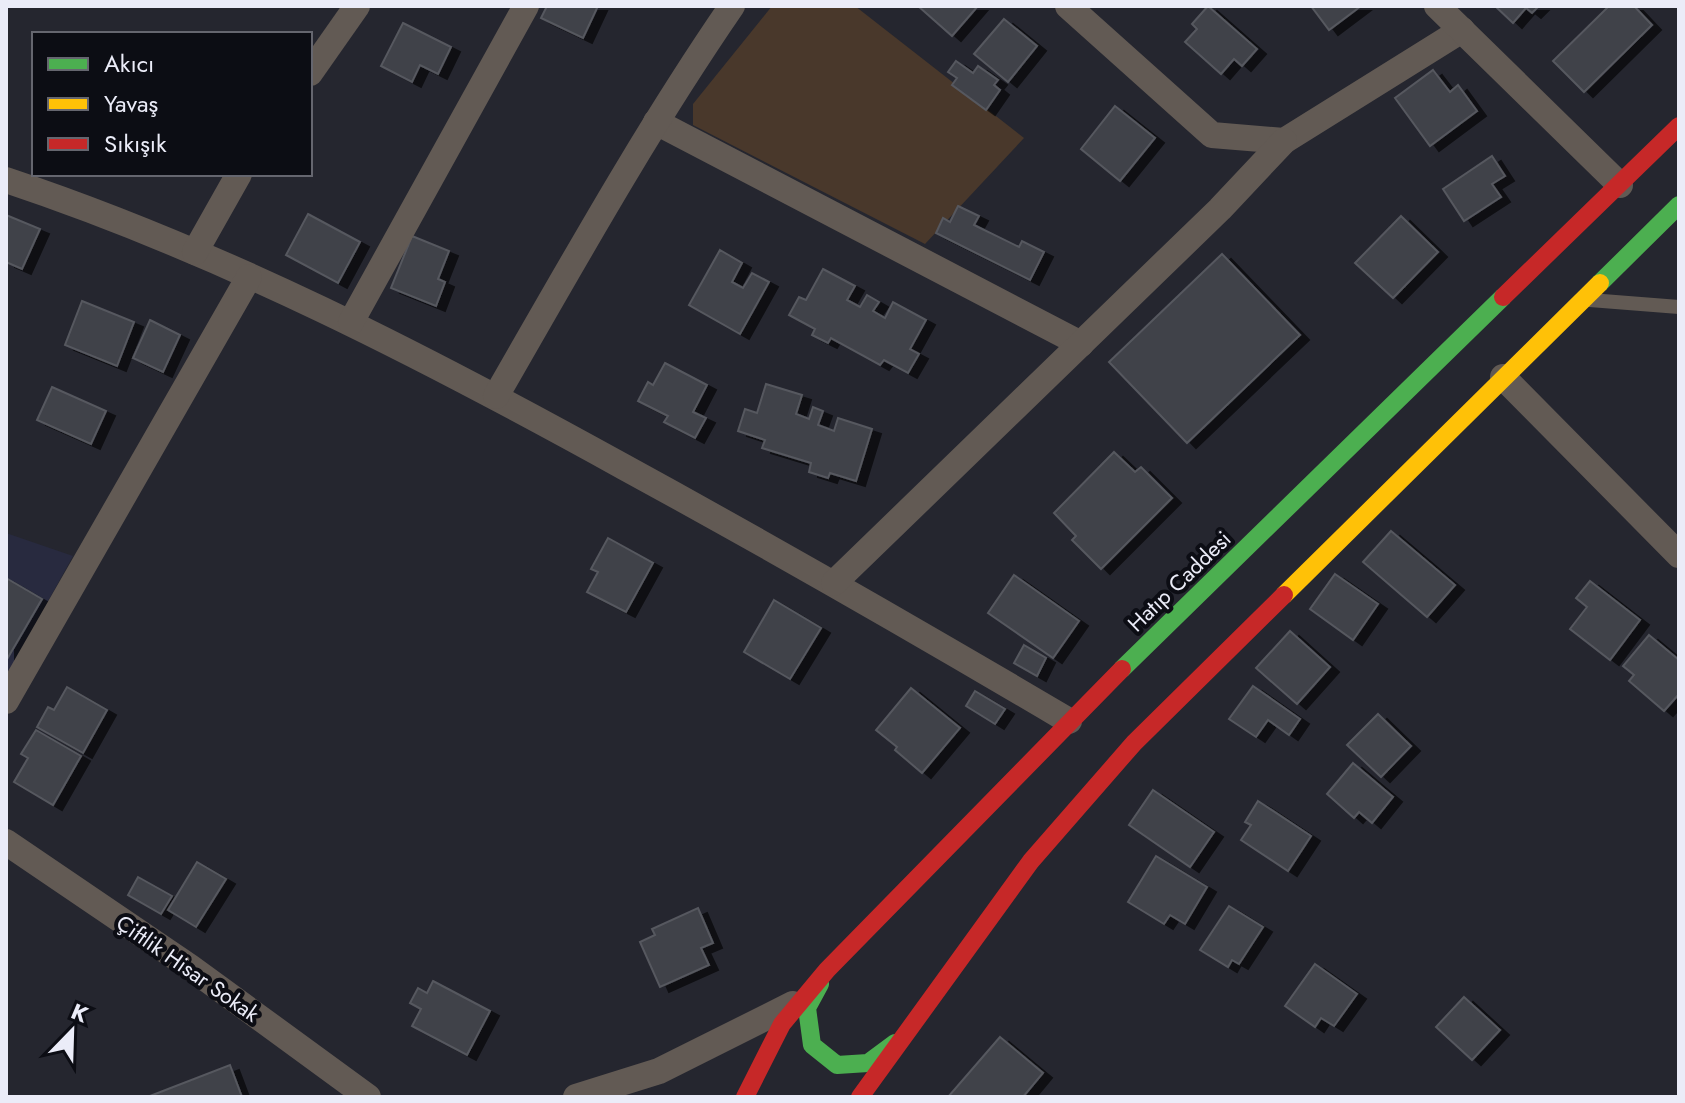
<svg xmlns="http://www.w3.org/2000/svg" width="1685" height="1103" viewBox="0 0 1685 1103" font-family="Jost,sans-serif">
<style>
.built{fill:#282a3f}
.green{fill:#49382b}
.building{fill:#404249;stroke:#56585f;stroke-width:2;filter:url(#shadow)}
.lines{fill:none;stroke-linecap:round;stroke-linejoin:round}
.lane{stroke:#625a54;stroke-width:14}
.street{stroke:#625a54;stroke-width:26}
.fast{stroke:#4caf50;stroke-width:18}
.slow{stroke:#ffc107;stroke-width:18}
.jam{stroke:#c62828;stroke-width:18}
.labels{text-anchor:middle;stroke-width:8;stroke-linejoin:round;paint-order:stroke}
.street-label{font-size:22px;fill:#ebecf8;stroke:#0c0d14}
</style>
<defs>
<filter id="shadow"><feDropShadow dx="9" dy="5" stdDeviation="0" flood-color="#0009"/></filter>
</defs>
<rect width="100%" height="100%" fill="#25262f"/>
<polygon class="built" points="6,533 73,556 6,677"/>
<polygon class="green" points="772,6 855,6 1024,138 925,244 693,125 693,104"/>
<g class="building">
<polygon points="547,6 598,6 583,38 541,18"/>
<polygon points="918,6 978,6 952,36"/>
<polygon points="1208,6 1257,49 1242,66 1234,59 1221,74 1185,42 1197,29 1192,24"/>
<polygon points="1311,6 1361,6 1329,30"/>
<polygon points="1495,6 1539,6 1532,13 1526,8 1513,23"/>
<polygon points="1609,6 1634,6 1652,25 1584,92 1553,61"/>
<polygon points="1004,19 1037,46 1008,82 974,54"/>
<polygon points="403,23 451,47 438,74 420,65 412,82 381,66"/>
<polygon points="956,61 973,73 978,66 998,80 994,85 1000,90 986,110 952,85 957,78 948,72"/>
<polygon points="1433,70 1450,92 1458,85 1477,111 1430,146 1395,98"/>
<polygon points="1115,106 1155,138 1120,181 1081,149"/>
<polygon points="1492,156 1505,176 1492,184 1501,197 1464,221 1443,189"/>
<polygon points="958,206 979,216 974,225 1019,247 1022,241 1044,252 1030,280 936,233 943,218 950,222"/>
<polygon points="308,214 360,242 338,283 286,255"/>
<polygon points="6,215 40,229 22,269 6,262"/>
<polygon points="1401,216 1438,252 1393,298 1355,263"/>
<polygon points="412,236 449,251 438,279 445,282 436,306 391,288"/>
<polygon points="720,250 742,263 732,282 743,288 752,273 769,282 740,334 689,305"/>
<polygon points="1222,254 1300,335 1187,443 1109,362"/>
<polygon points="823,269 855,286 847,300 860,307 867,295 879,302 873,311 885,318 893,302 926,320 910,349 919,354 908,373 884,360 880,365 831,338 828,343 812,335 815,329 789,315 799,297 806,300"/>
<polygon points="82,301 134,322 117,366 65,345"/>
<polygon points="150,320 180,335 163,372 133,358"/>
<polygon points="665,363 707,385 693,412 706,418 695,438 664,422 668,416 638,401 648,382 653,385"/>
<polygon points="766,384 802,395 796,414 809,419 813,407 823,411 818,425 834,431 838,418 872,429 856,481 830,473 828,478 809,472 811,463 762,448 765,440 738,431 745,409 757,413"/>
<polygon points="52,387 106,411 91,444 37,420"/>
<polygon points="1114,452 1135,472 1141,467 1172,498 1101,569 1072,540 1076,536 1054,513"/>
<polygon points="1391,531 1455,585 1427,617 1363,562"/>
<polygon points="608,538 653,563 626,612 587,592 598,572 591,569"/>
<polygon points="1335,574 1378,604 1353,640 1310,609"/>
<polygon points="1014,575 1079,621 1053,658 988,613"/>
<polygon points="6,578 42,599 6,661"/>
<polygon points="1590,581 1640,620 1610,660 1570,629 1587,607 1576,598"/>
<polygon points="774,600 821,628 790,679 744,652"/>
<polygon points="1290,631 1330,667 1297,704 1256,668"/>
<polygon points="1649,635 1679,660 1679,694 1664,711 1629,681 1634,675 1623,666"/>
<polygon points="1024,645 1046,658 1037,676 1014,663"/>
<polygon points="1253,686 1300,719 1289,735 1268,720 1256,737 1229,719"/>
<polygon points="67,687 107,710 83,753 37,727 48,707 54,710"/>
<polygon points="911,688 960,728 922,773 895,750 897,747 876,730"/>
<polygon points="975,691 1005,709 995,724 966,706"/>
<polygon points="1378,714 1411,746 1381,777 1347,745"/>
<polygon points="36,730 81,756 53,805 14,782 28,758 21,754"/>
<polygon points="1353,763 1393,797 1372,823 1359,812 1354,818 1327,794"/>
<polygon points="1153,790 1214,832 1190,867 1129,825"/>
<polygon points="1258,801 1311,836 1288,871 1241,840 1251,825 1245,822"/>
<polygon points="1156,856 1207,887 1185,924 1170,915 1164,924 1128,902"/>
<polygon points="197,862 226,879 196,927 168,910"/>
<polygon points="138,877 172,896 161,914 128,895"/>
<polygon points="1229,906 1263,927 1239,964 1232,960 1228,967 1200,950"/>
<polygon points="698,908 713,943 701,948 709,965 660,987 640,942 655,935 652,929"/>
<polygon points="1315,964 1357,994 1334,1026 1321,1018 1315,1027 1285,1006"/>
<polygon points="433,981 490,1011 467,1055 412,1026 421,1009 410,1003 418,988 427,993"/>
<polygon points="1464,997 1500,1030 1472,1060 1436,1027"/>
<polygon points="1000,1037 1043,1073 1023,1097 948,1097"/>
<polygon points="230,1065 242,1097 150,1096"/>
</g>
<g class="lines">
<polyline class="lane" points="1590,300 1679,307"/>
<g class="street">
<polyline points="1068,6 1212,135 1284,141 1462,30"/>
<polyline points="1437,6 1620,185"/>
<polyline points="310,73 357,6"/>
<polyline points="656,122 1081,344"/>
<path d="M6,180C222,252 425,357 624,467C774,549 922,634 1069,721"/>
<polyline points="195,252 239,174"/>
<polyline points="351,322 526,6"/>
<polyline points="1503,377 1679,555"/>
<path d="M496,396C572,264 646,131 732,6"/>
<polyline points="834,583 1220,209 1284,141"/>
<polyline points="6,701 249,277"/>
<polyline points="6,842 190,967 368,1097"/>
<polyline points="576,1097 659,1071 793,1004"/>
</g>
<g class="fast">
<polyline points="1600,283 1679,205"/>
<polyline points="1122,669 1503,297"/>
<polyline points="820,984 807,1008 812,1045 837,1065 868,1063 895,1043"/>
</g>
<polyline class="slow" points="1284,595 1600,283"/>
<g class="jam">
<polyline points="1503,297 1679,126"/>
<polyline points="745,1097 782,1024 827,970 1122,669"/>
<polyline points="860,1097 1031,861 1134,743 1284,595"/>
</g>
</g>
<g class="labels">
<g class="street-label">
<text transform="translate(1179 581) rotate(-44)" y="8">Hatıp Caddesi</text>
<text transform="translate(188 968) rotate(35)" y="8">Çiftlik Hisar Sokak</text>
</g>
</g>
<rect width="1685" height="1103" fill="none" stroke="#ebecf8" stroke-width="16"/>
<rect x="32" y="32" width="280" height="144" fill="#0c0d14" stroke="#65666f" stroke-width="2"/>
<rect x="48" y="58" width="40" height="12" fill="#4caf50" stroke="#65666f" stroke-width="2"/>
<text x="104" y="72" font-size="24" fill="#ebecf8">Akıcı</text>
<rect x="48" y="98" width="40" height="12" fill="#ffc107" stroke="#65666f" stroke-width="2"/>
<text x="104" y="112" font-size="24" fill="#ebecf8">Yavaş</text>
<rect x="48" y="138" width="40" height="12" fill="#c62828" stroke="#65666f" stroke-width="2"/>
<text x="104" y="152" font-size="24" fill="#ebecf8">Sıkışık</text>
<g transform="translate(72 1031) rotate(23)" stroke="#0c0d14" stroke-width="6" paint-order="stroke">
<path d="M0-6L14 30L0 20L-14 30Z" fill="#ebecf8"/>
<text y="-12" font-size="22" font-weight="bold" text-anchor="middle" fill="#ebecf8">K</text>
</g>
</svg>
